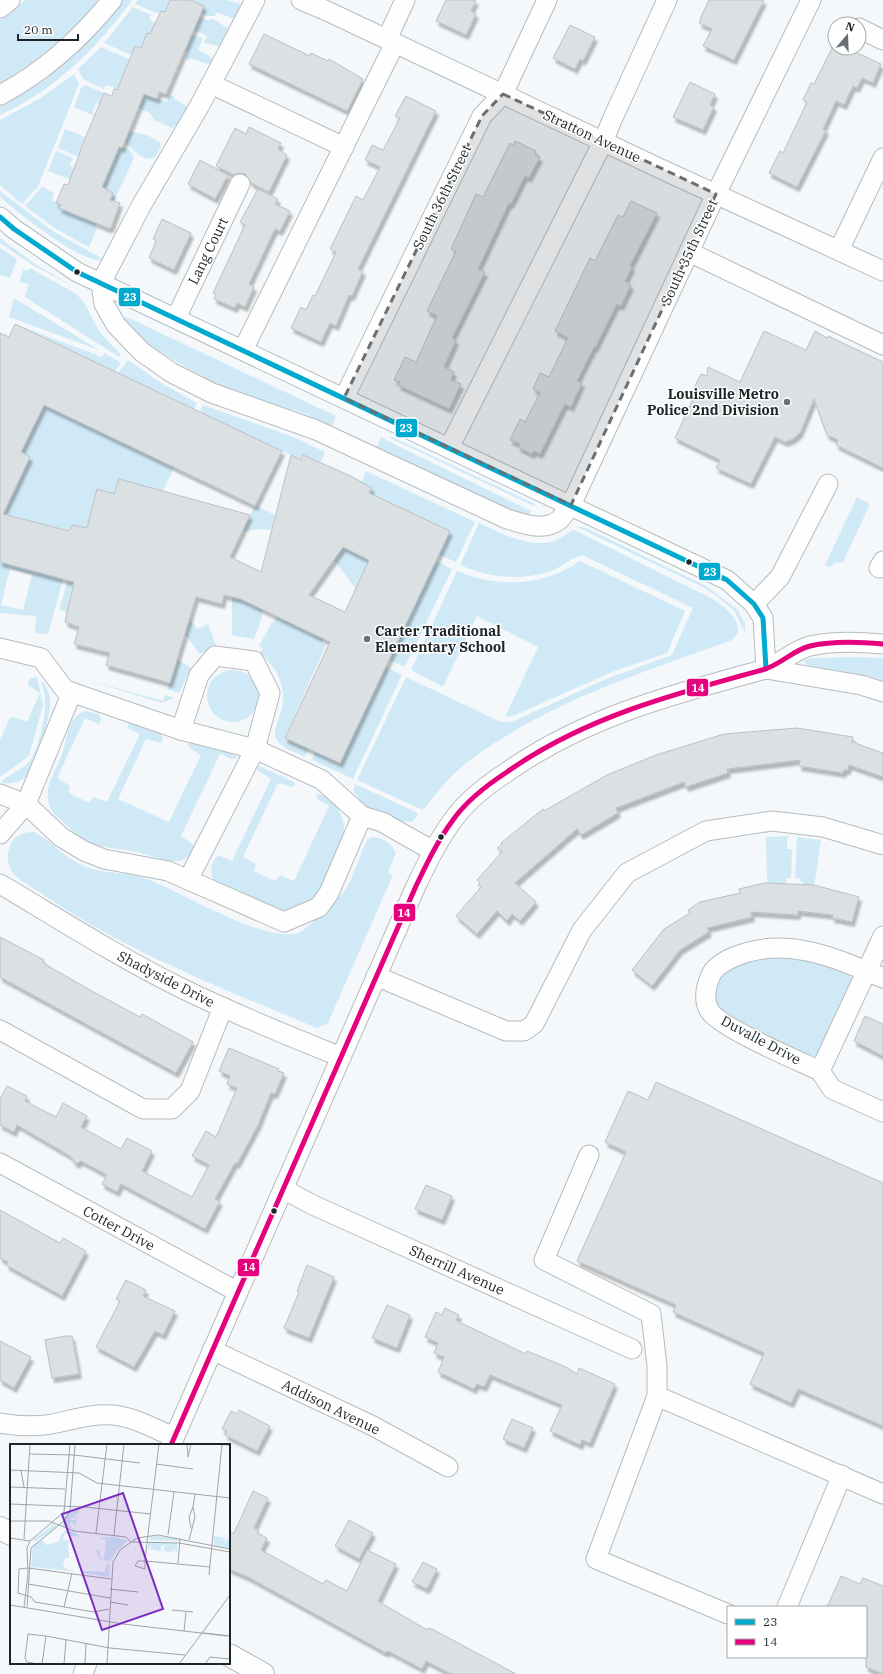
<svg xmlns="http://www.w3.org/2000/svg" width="883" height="1674" viewBox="0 0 883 1674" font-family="'IBM Plex Serif',serif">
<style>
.green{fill:#cfe9f7;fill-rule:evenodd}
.building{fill:#dbe0e2;stroke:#bcc0c3;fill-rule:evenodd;filter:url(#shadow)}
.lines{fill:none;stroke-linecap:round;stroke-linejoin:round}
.minor-casing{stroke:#b6bbbe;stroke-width:21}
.major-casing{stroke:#b6bbbe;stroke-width:24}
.minor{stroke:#fefefe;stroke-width:19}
.major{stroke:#fefefe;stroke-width:22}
.bus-1-casing{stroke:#fff;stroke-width:8}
.bus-2-casing{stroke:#fff;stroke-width:8}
.bus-1{stroke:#00a9ce;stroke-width:5}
.bus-2{stroke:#e5007d;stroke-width:5}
.marked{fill:#696f72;fill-opacity:0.2;stroke:#696f72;stroke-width:3;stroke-dasharray:8 5;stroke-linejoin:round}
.bus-dot{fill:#1e2528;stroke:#fff;stroke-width:1.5}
.poi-dot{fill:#696f72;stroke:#fff;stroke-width:1.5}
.labels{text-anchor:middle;stroke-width:3;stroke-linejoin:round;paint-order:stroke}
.street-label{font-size:14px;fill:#1e2528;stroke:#fff}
.poi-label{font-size:14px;font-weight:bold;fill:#1e2528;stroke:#fff;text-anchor:end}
.inset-road{fill:none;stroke:#9fa4a6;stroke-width:1}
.view{fill:#7b2cbf;fill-opacity:0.15;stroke:#7b2cbf;stroke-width:2}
.inset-edge{fill:none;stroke:#1e2528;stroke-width:2}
.line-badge{stroke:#fff;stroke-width:1.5}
.badge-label{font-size:11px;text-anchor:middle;font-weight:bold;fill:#fff}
</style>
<defs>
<filter id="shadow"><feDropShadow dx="2.5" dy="4.5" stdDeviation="1" flood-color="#0004"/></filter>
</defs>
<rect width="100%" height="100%" fill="#f5f8fa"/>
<g class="green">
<path d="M25,0H98C72,34 37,62 0,83V20Z"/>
<path d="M122,0H132C99,46 53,92 0,115V106C12,100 24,94 35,86C68,64 100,32 122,0Z"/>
<polygon points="138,0 170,0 165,12 160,11 159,14 135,4"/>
<polygon points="191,0 227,0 241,4 234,19 216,12 215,16 207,16 201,13 203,5"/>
<path d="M133,7L151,15L149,18C156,29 190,33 203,38L198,50L207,54L213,60L211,65L191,58L190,60L185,59L188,52L147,33L141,48L135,46L131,55L104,43Z"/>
<polygon points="199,17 207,20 213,19 229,29 220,46 204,43 207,36 193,30"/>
<polygon points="101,47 129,59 126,69 132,71 126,86 167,102 170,95 175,97 174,99 189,107 179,123 172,128 154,120 150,113 142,110 113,87 106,85 104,89 83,79 78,69"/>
<polygon points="74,74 79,84 38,186 22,204 0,185 0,120 41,98"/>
<polygon points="85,85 104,93 100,104 96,103 92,113 98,116 97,117 74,107 81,88"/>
<polygon points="65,129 85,137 84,141 117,154 119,147 129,149 134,158 114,201 111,200 113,193 102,187 114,160 87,150 79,157 58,148"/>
<path d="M126,130L149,136L160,142L161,147L156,156C143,166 131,145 121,140Z"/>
<polygon points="56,151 73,158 70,166 74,168 75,166 74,181 48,171"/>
<polygon points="42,187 54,193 52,200 61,205 60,208 97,222 95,227 97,228 89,247 56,229 25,206"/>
<path d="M0,191L51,230L103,259C87,268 14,210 0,197Z"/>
<polygon points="0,238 35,264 74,287 34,266 0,243"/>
<polygon points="0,248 17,259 10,278 0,275"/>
<polygon points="30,268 76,294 84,302 99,331 121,355 119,357 25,297 29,284 20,282 23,269 27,271"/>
<polygon points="14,298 99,350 9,317"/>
<polygon points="119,316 129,318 336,416 332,426 303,413 258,400 216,384 173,360 148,344"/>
<polygon points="15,324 102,357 104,353 121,363 114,372"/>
<polygon points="128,360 161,383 197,403 194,409 118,373"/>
<polygon points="44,405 174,467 163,491 119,479 114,494 97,490 106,526 87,528 73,525 69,531 4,514 30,457 21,452"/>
<polygon points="203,405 296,438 325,452 321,462 319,461 318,463 301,460 200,412"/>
<polygon points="390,436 535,504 534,506 390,438"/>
<polygon points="381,437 400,447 531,511 528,515 508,509 377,447"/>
<polygon points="366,471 475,522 456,562 439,555 450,531 369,493 371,488 361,483"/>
<polygon points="857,497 870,504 843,562 835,563 830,567 825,565"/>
<polygon points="255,505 275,515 271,530 257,529 242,532"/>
<path d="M479,523C500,533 527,547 552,542C560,540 566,533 574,530L711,598C723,606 739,616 738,633L732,640C658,667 582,691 514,731C494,743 474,755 457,771C444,783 434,797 423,810L357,780L406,677L501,722H512L606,679L672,655L693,608L582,555C571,558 562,567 551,571C521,581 489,578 460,565Z"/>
<polygon points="575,526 586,528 706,586 737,609 745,623 745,633 735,612 718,597 705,588"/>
<polygon points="343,547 370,559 356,589 334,560"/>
<path d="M71,551L48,634L35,633L36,616L0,613V562ZM10,569L32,575L23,610L1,605Z"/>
<polygon points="76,553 81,555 69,599 71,600 67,612 59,610"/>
<polygon points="436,561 452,569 405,667 389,660"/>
<path d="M580,561L685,611L667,653L612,672L513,716L505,717L538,647L477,616L443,687L411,670L457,571C498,588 542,587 580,561Z"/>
<polygon points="232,595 263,610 261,616 262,617 254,639 232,635"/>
<path d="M277,617L324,639L322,643L326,645L285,737L309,749L305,757C295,752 278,748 275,735C275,725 280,717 282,708C286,685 277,668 260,653L263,648L259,646L272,622H274Z"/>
<polygon points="189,621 193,623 197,629 208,624 216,645 200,654 184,633"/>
<polygon points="857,657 883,658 883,681 869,676 807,665 803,661 811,658"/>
<polygon points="177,659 191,668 179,693 167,689"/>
<polygon points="386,667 402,675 353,779 312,760 315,752 340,763"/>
<circle cx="233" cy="696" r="26"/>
<polygon points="37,677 43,705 29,756 0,777 0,740 10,718 14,717 27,722 40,693 29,686 28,681 31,678"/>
<polygon points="84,679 163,701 165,695 174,698 162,703"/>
<path d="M43,681C46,687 49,692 50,699C52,713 37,764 27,775C20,783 11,784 1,783L3,780C11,774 22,769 29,762C40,749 51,699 41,684Z"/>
<path d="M85,711L98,714L101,718L100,723L98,724L85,718L57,778L70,786L69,793L89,803L93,797L107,802L140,734L127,728L129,723L160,732L163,738L161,743L146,739L118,799L169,822L201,755L190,748L188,744L190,742L210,746L236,756V759H232L220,754L181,836L194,845C187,875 154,855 137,852C101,846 91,849 63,822C56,816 49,810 48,800C45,784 58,767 63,752C67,737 68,717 85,711Z"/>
<path d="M259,766L294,782L295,785L293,787L278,783L243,857L256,864L254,871L275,881L280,875L294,881L329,806L317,799L316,795L318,794C333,796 345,815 344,830C344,839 338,848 335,856C326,879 315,910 285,910C265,911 234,891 215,882C209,873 210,863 218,855L232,861L271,779L257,770Z"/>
<path d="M355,784L416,812L418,815L412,822C400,823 374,813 364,805C360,801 356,795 353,790Z"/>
<path d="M33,832C50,839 62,856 80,864C101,875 126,871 147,879C180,891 271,948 302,931C308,928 342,895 346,889C355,873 359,855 368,839L372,837C382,837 392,843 396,853L388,873L393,875L331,1016L328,1023L317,1028C224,989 129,953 45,896C37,890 18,880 13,873C7,864 6,854 11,844C15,835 24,832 33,832Z"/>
<polygon points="790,836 787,838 787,849 792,849 791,878 786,878 786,883 767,884 766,837"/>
<polygon points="797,837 821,840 814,887 803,885 803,882 800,881 800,878 795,878"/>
<path d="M765,957C774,957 784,956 793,957C806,958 849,969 853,980L820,1053L815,1056C798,1054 781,1043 767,1035C753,1029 738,1023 726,1014C720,1011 715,1004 715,997C712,970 744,963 765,957Z"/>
</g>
<g class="building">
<polygon points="170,0 191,0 204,6 166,94 159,92 157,99 144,94 122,148 119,147 102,187 113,193 110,200 120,203 111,228 108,228 59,208 61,205 56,203 64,184 68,185 84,141 104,93 112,96 114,89 117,90 135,46 141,48 147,33 150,34 161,11 165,12"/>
<polygon points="446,0 476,0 471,11 476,14 466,35 436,21"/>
<polygon points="709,0 764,0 734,60 703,46 712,29 699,23 701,19 700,19"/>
<polygon points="570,25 595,37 583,61 580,59 575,69 553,58"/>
<polygon points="264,34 310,56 311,53 328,61 329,59 363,79 347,111 249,64"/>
<polygon points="832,48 847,48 881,64 873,83 862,78 857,88 853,86 844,105 836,101 823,129 826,130 797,187 769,173 780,151 783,153 807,102 803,100 811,83 814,84"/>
<polygon points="690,82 715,94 710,105 714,107 703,130 673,117"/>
<polygon points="406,96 436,111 358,269 363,271 352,296 349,295 336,326 330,323 321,342 291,328 301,307 306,310 313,295 315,296 336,252 330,249 356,196 363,200 380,167 365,160 372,145 383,150 400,118 395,116"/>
<polygon points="249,127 281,143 278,149 287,155 269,192 251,183 245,174 240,173 234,175 216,166 235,128 246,134"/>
<polygon points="515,141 536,151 535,155 540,157 529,178 525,176 511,204 509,203 478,269 485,272 452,338 456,340 444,367 454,372 451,380 461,384 449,409 398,385 400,382 394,380 405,357 416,362 437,316 427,311 456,251 451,249 476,194 483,197 510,143 513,145"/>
<polygon points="200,160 228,175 215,199 188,184"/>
<polygon points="258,189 278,199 275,204 290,211 280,231 275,229 249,284 254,287 245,307 237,303 235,308 214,299 216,294 213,293 245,225 240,222"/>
<polygon points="631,201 657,213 630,266 632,267 625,281 631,285 621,306 617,304 595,348 594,347 577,381 582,383 571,407 565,404 540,454 534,451 532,454 518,447 520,444 510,440 520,419 525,422 540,393 533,389 540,373 549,377 568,338 555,331 590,258 595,261 618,215 623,217"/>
<polygon points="162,219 191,233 174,270 149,258 156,241 153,239"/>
<path d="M15,324L282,451L255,506L44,405L21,452L30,457L3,514L69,531L73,525L87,528L97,489L114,494L119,479L250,515L230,557L261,572L291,455L301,460L303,455L351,476L372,488L369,493L450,531L340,763L285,738L330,642L241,599L224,595L222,604L196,597L170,683L106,665L110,653L74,644L79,627L65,622L74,582L0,562V333L9,337ZM343,547L369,560L345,612L309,595Z"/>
<polygon points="764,331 806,350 815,331 827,338 828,336 883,362 883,468 836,445 838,440 827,435 814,399 800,433 793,439 785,442 775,437 751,484 716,468 720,460 675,438 697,390 694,388 701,374 707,376 708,367 740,382"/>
<polygon points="797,728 853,737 852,742 883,753 883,777 849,765 848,770 844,770 843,773 799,766 800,760 727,769 728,773 686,787 684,782 616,808 618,813 581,835 577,829 515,883 536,902 520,921 512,914 507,921 497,911 477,934 456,916 481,887 478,885 480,883 477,880 502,852 497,848 502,844 501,843 543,809 544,811 607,775 656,755 724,734"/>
<polygon points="764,883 814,885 859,897 852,922 832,918 833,915 798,911 798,915 751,912 752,917 707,928 709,932 680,950 652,986 632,970 664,929 690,913 688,910 700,902 740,893 739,889"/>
<polygon points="0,937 44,960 43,963 90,990 140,1017 142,1014 193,1042 176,1073 0,977"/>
<polygon points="865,1016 883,1024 883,1056 854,1041"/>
<polygon points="229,1048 279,1069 278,1071 284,1073 275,1094 271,1093 258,1125 237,1164 235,1163 215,1199 220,1201 205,1229 121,1184 117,1192 102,1184 107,1175 81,1161 76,1164 70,1156 17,1125 14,1132 0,1125 0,1099 7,1086 27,1096 25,1101 56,1117 63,1103 87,1116 81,1127 121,1149 127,1138 152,1151 142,1171 192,1197 209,1165 192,1156 206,1131 216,1137 237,1088 227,1084 230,1076 219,1071"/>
<polygon points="656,1082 883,1183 883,1426 798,1389 791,1403 750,1384 764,1353 673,1312 676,1305 577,1261 626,1152 605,1142 628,1091 648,1100"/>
<polygon points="426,1185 452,1196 442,1220 415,1209"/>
<polygon points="0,1210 60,1243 63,1238 86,1251 62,1296 6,1265 8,1262 0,1258"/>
<polygon points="307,1265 334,1277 309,1338 284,1328 299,1292 297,1291"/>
<polygon points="126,1280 146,1290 143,1296 175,1311 163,1335 155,1331 134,1367 96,1347 120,1301 116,1299"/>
<polygon points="387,1305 410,1315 397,1348 372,1338"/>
<polygon points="445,1308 459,1315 456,1320 461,1323 526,1354 527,1351 566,1367 577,1374 579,1368 615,1384 590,1443 582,1440 580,1445 550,1431 562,1405 490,1375 484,1387 477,1384 474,1389 438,1372 444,1357 434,1353 438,1343 425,1337 436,1312 442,1315"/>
<polygon points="65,1336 72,1336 79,1374 52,1378 45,1340"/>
<polygon points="0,1341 31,1357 14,1388 0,1380"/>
<polygon points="239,1410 270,1426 257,1451 225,1435 227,1431 222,1429 231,1411 237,1414"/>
<polygon points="512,1419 533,1428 524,1448 503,1439"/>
<polygon points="253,1491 268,1498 254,1528 258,1530 257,1533 267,1538 261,1550 323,1584 326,1580 347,1591 367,1550 396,1564 378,1601 427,1630 428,1628 432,1629 516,1674 451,1674 426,1661 422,1669 388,1651 386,1653 248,1577 229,1569 229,1531 234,1533"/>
<polygon points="349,1520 373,1533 359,1559 335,1546"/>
<polygon points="423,1562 437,1569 427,1589 412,1582"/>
<polygon points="841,1576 860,1584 863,1578 883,1586 883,1674 866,1667 866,1607 827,1607"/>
</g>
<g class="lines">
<defs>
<g id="minor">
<path d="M255,0L200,105L141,206L101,283L104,304L116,325L142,352L172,373L212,393L316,430L507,519C523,524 544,532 559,520C563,516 567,510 571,505L716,194L811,0"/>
<polyline points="301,0 327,11 661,169 883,271"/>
<polyline points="0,8 10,0"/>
<polyline points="859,28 883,40"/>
<polyline points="387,39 405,0"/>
<polyline points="211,84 344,147"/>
<path d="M0,95C44,72 81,38 112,0"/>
<polyline points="0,217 14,229 77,272 727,580 754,604 763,618 766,669"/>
<polyline points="839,250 883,158"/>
<polyline points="689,252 883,345"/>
<polyline points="176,318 240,184"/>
<polyline points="243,350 395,43"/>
<polyline points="344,398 482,116 503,94 547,0"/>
<polyline points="449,448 603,142 612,120 667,0"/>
<polyline points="879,568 883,561"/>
<polyline points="754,604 780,577 828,484"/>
<polyline points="0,648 41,658 65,690 181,730 255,749 322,780 362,816 382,822 433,851"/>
<polyline points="766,669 861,685 883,692"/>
<polyline points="181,730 199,675 215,656 254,661 270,693 255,749 188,880"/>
<polyline points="0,794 26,804 61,837 84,851 104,859 168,871 284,922 319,907 329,893 362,816"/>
<polyline points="0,834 26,804 72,692"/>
<path d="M0,884C59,919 117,956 179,987C232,1013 286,1035 341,1057"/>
<polyline points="376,976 506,1031 524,1031 534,1024 582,930 627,873 706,831 772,821 823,827 883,845"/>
<polyline points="0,1030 143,1109 172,1109 190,1091 223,1007"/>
<path d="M820,1071C799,1061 718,1027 709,1010C703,999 706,986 711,975C714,967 727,960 734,957C785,935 836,958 883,978"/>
<polyline points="820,1071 883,936"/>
<polyline points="820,1071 832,1089 883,1112"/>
<polyline points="589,1155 544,1260 651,1314 657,1366 657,1396"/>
<polyline points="0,1163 238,1292"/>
<polyline points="283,1189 313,1205 632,1349"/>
<polyline points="212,1350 371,1425 448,1467"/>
<path d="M0,1423C17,1426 35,1427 52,1424C73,1420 92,1413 113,1415C134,1417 155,1429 174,1437"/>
<path d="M171,1445L416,886C427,863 438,840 453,820C467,800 487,785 507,772C583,718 673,694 762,670C779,666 793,650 810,646C832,641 861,642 883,644"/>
<polyline points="787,1607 842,1475"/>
<polyline points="728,1614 596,1559 657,1396 883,1494"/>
<polyline points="83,1674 87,1663"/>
</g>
<g id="major">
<polyline points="0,1528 11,1534"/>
<polyline points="229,1655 263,1674"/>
</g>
</defs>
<use href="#minor" class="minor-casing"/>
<use href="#major" class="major-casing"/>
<use href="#minor" class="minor"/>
<use href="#major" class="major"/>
<defs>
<polyline id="bus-1" points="0,217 14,229 77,272 727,580 754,604 763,618 766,669"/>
<path id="bus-2" d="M171,1445L416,886C427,863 438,840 453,820C467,800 487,785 507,772C583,718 673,694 762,670C779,666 793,650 810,646C832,641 861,642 883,644"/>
</defs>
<use href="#bus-1" class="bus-1-casing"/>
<use href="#bus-2" class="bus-2-casing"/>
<use href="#bus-1" class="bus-1"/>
<use href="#bus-2" class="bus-2"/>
</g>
<path class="marked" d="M503,94L716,194L571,505L344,398L482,116Z"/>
<g class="bus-dot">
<circle cx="77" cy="272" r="3.5"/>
<circle cx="689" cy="562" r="3.5"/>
<circle cx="441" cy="837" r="3.5"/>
<circle cx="274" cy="1211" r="3.5"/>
</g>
<g class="poi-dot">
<circle cx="787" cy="402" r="4"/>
<circle cx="367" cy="639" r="4"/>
</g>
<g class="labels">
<g class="street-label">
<text transform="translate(592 136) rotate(25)" y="5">Stratton Avenue</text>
<text transform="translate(442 197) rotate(-64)" y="5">South 36th Street</text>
<text transform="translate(208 251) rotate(-64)" y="5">Lang Court</text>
<text transform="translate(689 252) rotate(-65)" y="5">South 35th Street</text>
<text transform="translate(166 979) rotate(27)" y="5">Shadyside Drive</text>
<text transform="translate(761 1040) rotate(28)" y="5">Duvalle Drive</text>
<text transform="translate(119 1228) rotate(28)" y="5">Cotter Drive</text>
<text transform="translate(457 1270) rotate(24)" y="5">Sherrill Avenue</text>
<text transform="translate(331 1407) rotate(26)" y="5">Addison Avenue</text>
</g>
<g class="poi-label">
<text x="779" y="399">Louisville Metro<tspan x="779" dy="16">Police 2nd Division</tspan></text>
<text x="375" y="636" text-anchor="start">Carter Traditional<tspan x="375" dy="16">Elementary School</tspan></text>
</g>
</g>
<g transform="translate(10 1444)">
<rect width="220" height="220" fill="#f5f8fa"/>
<path d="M62,64L69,65L68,70L63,71L68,75L62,73L60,76H67L65,81L62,78L59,81L66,86L52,81ZM44,80L47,82L40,88L24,98L22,96ZM56,86L64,88L69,92L86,93L61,92L60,87L59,90H54L53,97L61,96L58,99L59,114H55L53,120L56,125L71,128L21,123L23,101L32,96L36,101L49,98L51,91ZM146,92L167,94L168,97L140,96V93ZM204,92L215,94V100L217,95H220V104L204,101ZM105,93L118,96L106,108L100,117L89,115L86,106L90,107V114L94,115L96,96L89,94ZM138,99H167V108L165,109V102L163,108L161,106V108L153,107L155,101L151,102V107H145V105L141,107V100L138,107ZM98,119L100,121L99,133L73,129L74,127L94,128Z" fill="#cfe9f7"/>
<path class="inset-road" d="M149,0L136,107L135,117V125L125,122L128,117H135L200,123M177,0L178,13L181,0M199,0L220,1M20,10L64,11L130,19M146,20L183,25M0,26L69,29L87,39L220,54M11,27L14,43M0,43L55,45M0,60L75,63L141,70M183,63L185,50M0,77H39L64,87L116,93L121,98M86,89L97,0M104,91L114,0M158,91L164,48M0,94L20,97M14,95L20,0M179,96L185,73L183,63L179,73L181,84M122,98L169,99L220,108M168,119L170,94M199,131L212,0M18,140L100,154M100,145L128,148M100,158L118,161M0,161L113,180L217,192M14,163L18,130L17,104L20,97L54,68L60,0M17,163L21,104L54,77L60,67L65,0M54,163L62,129M99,165L84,168L25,158L21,153L8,149L9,125L18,124L101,135M162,166L183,168M174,187L176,168M192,189L220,151M194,189L220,192M36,192L100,204L175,211M28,220L17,218L15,214L18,190L36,192L32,220M54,220L56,196M75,220L76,199M97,220L103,118L110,106L127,94L148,91L220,105M169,220L192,189M195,220L200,213L220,215"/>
<path class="view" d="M113,49L153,165L92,186L52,70Z"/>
<rect width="220" height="220" class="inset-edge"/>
</g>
<g class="line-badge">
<rect x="118" y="287" width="23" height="20" rx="4" fill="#00a9ce"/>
<rect x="395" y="418" width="23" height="20" rx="4" fill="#00a9ce"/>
<rect x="698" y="562" width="23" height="19" rx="4" fill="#00a9ce"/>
<rect x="686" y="678" width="23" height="19" rx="4" fill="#e5007d"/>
<rect x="393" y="903" width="23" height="19" rx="4" fill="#e5007d"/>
<rect x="237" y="1258" width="23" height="19" rx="4" fill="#e5007d"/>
</g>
<g class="badge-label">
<text x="130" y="301">23</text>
<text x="406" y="432">23</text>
<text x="710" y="576">23</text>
<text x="698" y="692">14</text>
<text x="404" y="917">14</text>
<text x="249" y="1271">14</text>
</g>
<rect x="727" y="1606" width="140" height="52" fill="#ffffff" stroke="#a5a8a9"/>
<rect x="735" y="1619" width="20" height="6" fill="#00a9ce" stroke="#a5a8a9"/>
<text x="763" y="1626" font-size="12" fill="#1e2528">23</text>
<rect x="735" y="1639" width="20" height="6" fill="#e5007d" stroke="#a5a8a9"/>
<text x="763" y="1646" font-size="12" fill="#1e2528">14</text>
<g transform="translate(847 36) rotate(19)"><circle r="19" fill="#ffffff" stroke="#a5a8a9"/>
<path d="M0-3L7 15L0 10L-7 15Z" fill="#696f72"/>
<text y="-6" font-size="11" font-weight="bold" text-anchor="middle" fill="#1e2528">N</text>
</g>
<path d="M18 34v6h60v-6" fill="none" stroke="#1e2528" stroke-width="2"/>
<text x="24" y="34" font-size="12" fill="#1e2528" stroke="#ffffff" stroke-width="3" paint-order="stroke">20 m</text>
</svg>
